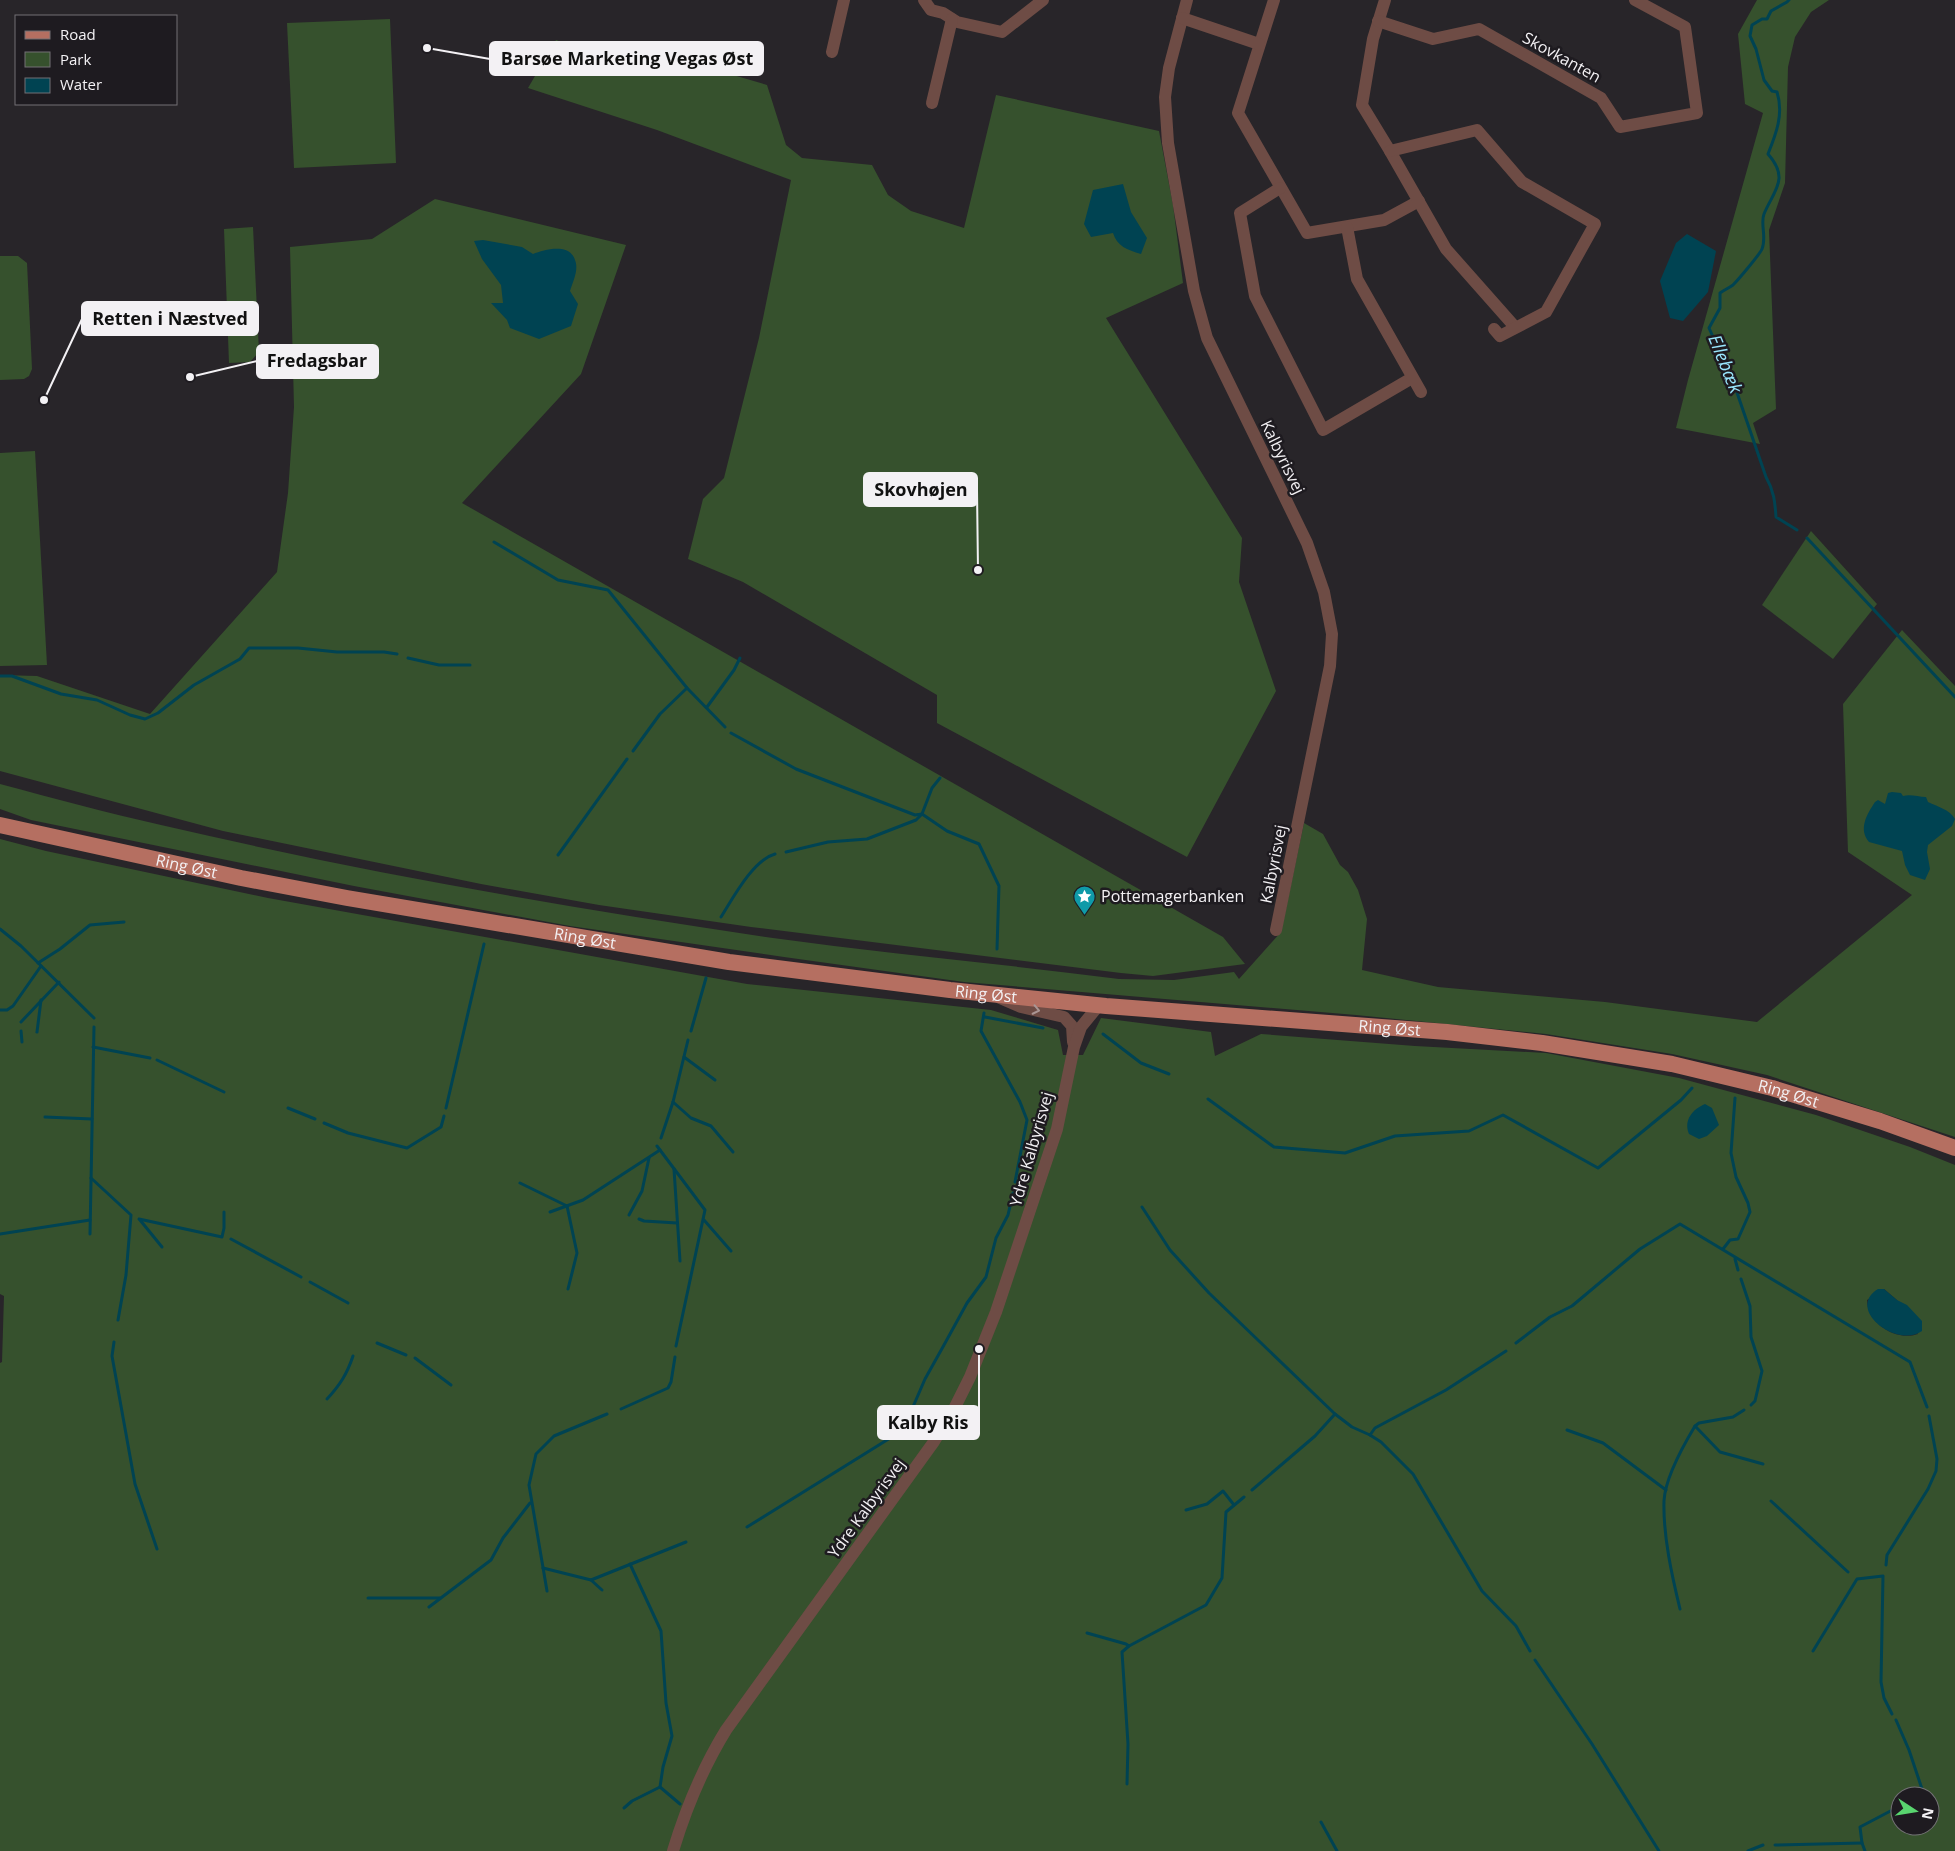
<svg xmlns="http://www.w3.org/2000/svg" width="1955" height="1851" viewBox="0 0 1955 1851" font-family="'Open Sans',sans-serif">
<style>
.green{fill:#36512d;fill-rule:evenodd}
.water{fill:#004352}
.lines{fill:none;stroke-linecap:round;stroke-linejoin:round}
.stream{stroke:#004352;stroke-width:3}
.minor{stroke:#6e4c45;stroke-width:12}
.major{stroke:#b56f61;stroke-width:16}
.oneway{stroke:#aa9694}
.labels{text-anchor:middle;stroke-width:5;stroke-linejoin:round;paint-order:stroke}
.street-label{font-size:16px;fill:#f3f1f4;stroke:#1e1b20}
.poi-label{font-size:16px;fill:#f3f1f4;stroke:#1e1b20;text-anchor:start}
.water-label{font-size:18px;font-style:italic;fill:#99e6fd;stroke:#1e1b20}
.leader{fill:none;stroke:#f3f1f4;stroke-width:2}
.callout-dot{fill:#f3f1f4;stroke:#1e1b20;stroke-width:2}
.callout{fill:#f3f1f4;stroke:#f3f1f4;stroke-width:2}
.callout-label{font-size:18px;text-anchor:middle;font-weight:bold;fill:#111}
</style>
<rect width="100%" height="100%" fill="#282529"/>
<g class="green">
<polygon points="1757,0 1829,0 1811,12 1795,37 1788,67 1785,183 1769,230 1776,409 1753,423 1760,444 1676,428 1688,380 1763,113 1745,104 1738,34"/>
<polygon points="390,19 396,163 294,168 287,23"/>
<polygon points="556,40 645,72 675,58 767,85 786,145 802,158 872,165 888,195 911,211 964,228 996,95 1159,131 1173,205 1183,283 1106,318 1242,538 1239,582 1276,691 1187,857 937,723 937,695 743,582 688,559 703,499 724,478 759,338 791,180 657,130 528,88"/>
<polygon points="435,199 626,245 581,374 462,503 1223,937 1245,964 1153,976 1121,973 751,927 599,905 481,884 223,831 0,771 0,675 37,676 150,714 277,572 288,493 294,407 290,247 372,239"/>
<polygon points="253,227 259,352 250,362 229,363 224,229"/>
<polygon points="0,256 18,256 27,263 32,369 29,376 24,379 0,380"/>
<polygon points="35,451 47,665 0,666 0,453"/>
<polygon points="1811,531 1877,604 1833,659 1762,605"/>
<path d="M1902,630L1955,686V1137L1767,1075L1672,1054L1546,1034L1356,1015L964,982L784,957L570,926L354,886L31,820L0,809V784C53,798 107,813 161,825C362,872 568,908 773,938C888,954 1004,964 1119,979L1174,980L1234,972L1239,979L1281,932L1304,823L1323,834L1340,865L1348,872L1358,890L1367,919L1362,970L1438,987L1605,1002L1757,1022L1912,895L1848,852L1843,704Z"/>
<path d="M0,839L46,851L268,898L747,984L991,1010L1058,1030L1063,1055H1083L1101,1018L1211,1032L1215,1056L1261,1034L1415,1046L1546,1053L1679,1078L1816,1115L1910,1147L1955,1165V1851H0V1363L2,1362L4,1296L0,1294ZM1884,1289L1897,1300L1918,1334C1896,1342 1867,1323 1867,1300ZM1900,1796H1930V1826H1900Z"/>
</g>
<g class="water">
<path d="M1123,184L1131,212L1147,238L1141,254C1127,250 1117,246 1113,233L1091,237L1084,224L1093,190Z"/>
<polygon points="1687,234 1716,251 1708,292 1683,321 1670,318 1660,281 1676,243"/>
<path d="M483,240L522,247L533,254C545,249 570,243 575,260C579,270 573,281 570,291L578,304L571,326L539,339L510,328L507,320L491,303H503L501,285L482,259L474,241Z"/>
<path d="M1892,792L1901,793L1903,796C1911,794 1918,797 1926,797L1928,802C1938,807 1949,809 1955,819L1952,826L1928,845L1927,852L1930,869L1925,880L1910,875L1905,865L1902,851L1869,842C1858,829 1867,814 1875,802L1878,800L1885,804L1888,793Z"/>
<path d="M1705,1104L1712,1108L1719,1125L1707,1136L1699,1139L1689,1134C1683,1120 1693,1109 1705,1104Z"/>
<path d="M1878,1289H1884L1897,1300L1907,1305L1922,1321V1331C1897,1349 1845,1309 1878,1289Z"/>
</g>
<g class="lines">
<g class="stream">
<path d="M1789,0L1787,2L1771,11L1767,19H1762L1752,25L1750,36L1756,49L1764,80L1772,91L1777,92C1784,114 1776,134 1768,154C1790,179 1774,190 1764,214C1760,224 1767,237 1762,249C1760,254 1738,280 1733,285C1729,288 1724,290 1720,293V308L1709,328L1733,381L1766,477C1774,491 1775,502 1776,517L1797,530"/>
<polyline points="1807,538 1955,697"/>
<polyline points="494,542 558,580 608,590 687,688 725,727"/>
<polyline points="408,658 439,665 470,665"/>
<polyline points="0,676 12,676 61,694 97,700 130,715 145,719 158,713 194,685 240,659 249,648 298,648 337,652 384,652 397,654"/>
<polyline points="707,707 734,670 740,658"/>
<polyline points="731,733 796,769 915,815 922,814"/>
<polyline points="633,751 660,714 687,688"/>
<polyline points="940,778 932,788 922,814 947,831 979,844 999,886 997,949"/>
<polyline points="786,852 828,842 867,839 916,820 921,815"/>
<polyline points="558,855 627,759"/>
<path d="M721,917C733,898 753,860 775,854"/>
<polyline points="0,929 21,946 94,1018"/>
<polyline points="38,963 60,949 90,925 124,922"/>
<polyline points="0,1010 7,1010 13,1006 41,966"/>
<polyline points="984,1013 981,1031 1020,1102 1027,1120 1015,1182"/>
<polyline points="985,1017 1043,1028"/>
<polyline points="21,1022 59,982"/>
<polyline points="21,1031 22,1042"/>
<polyline points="691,1031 706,978"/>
<polyline points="37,1032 41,1000"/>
<polyline points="1103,1034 1141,1063 1169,1074"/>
<polyline points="93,1047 150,1058"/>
<polyline points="684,1057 715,1080"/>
<polyline points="157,1060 224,1092"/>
<polyline points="1208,1099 1274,1147 1345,1153 1395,1136 1469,1131 1503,1115 1598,1168 1681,1100 1692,1088"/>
<polyline points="673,1102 691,1118 711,1126 733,1152"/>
<polyline points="288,1108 315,1119"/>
<polyline points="446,1108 484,944"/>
<polyline points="45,1117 92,1119"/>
<polyline points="324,1123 348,1133 407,1148 441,1127 444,1116"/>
<polyline points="661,1138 673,1102 688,1040"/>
<polyline points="657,1146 705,1210 676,1346"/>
<polyline points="674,1169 680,1261"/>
<polyline points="91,1178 131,1215 126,1275 118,1320"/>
<polyline points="520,1183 567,1206 577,1253 568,1289"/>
<polyline points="1142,1207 1170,1250 1209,1293 1335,1414 1352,1427 1370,1435 1381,1442 1413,1474 1482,1591 1516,1626 1530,1651"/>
<polyline points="550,1212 583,1200 660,1150"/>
<polyline points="629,1215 642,1191 649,1158"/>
<polyline points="139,1219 222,1237 224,1228 224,1212"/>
<polyline points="639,1219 644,1221 677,1223"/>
<polyline points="140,1220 162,1247"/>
<polyline points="704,1220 731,1251"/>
<polyline points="0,1234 90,1220"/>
<polyline points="90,1234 94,1027"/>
<polyline points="231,1239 301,1277"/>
<polyline points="1723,1249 1730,1240 1738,1239 1750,1212 1748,1203 1736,1177 1731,1153 1735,1098"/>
<polyline points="1735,1259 1738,1270"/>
<polyline points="1741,1279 1750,1306 1751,1337 1762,1371 1755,1401 1751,1405"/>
<polyline points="310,1282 348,1303"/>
<polyline points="114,1342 112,1356 135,1484 157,1549"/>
<polyline points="377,1343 406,1355"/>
<polyline points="1516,1343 1550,1317 1572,1306 1640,1249 1680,1224 1910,1362 1927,1407"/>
<polyline points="415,1358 451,1385"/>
<path d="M327,1399C340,1385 347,1374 353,1356"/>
<polyline points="621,1409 668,1388 671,1382 675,1357"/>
<polyline points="1695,1426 1720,1452 1763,1464"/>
<polyline points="1567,1430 1603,1443 1666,1490"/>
<polyline points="1370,1435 1375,1428 1446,1390 1506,1351"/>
<polyline points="1252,1490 1315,1436 1335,1414"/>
<polyline points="1771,1501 1848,1572"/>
<polyline points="1186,1510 1207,1504 1223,1491 1234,1505"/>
<polyline points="747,1527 903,1430 925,1379 944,1345 967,1303 986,1277 996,1238 1008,1215 1013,1193"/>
<polyline points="630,1564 661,1631 666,1703 672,1736 663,1767 660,1787 680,1804"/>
<polyline points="1886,1565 1887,1555 1928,1489 1936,1471 1937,1459 1929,1416"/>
<polyline points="543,1568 591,1580 686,1542"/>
<polyline points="591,1580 602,1590"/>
<polyline points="547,1591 529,1485 536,1454 554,1436 607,1414"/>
<polyline points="368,1598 440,1598"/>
<polyline points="429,1607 491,1560 503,1538 530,1503"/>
<path d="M1680,1609C1672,1576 1663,1536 1664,1501C1665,1478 1683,1446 1695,1426L1699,1423L1733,1417L1744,1410"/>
<polyline points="1087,1633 1126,1644 1129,1646"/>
<polyline points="1813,1651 1857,1579 1883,1576 1881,1682 1884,1698 1892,1714"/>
<polyline points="1535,1660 1592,1744 1659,1851"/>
<polyline points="1896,1720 1909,1750 1924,1795 1921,1796"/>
<polyline points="1127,1784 1128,1744 1122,1652 1129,1646 1206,1605 1222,1578 1226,1512 1244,1497"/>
<polyline points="624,1808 632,1801 660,1787"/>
<polyline points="1321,1822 1337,1851"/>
<polyline points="1775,1845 1862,1843"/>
<polyline points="1748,1851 1763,1845"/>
<polyline points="1865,1851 1862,1843 1860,1827 1900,1806"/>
</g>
<g class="minor">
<polyline points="924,0 931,10 943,13 957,22 1002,32 1043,0"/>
<polyline points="1187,0 1169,68 1165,97 1168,143 1194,291 1207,338 1307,543 1324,592 1332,634 1330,666 1276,930"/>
<polyline points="1274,0 1238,113 1307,233 1384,220 1419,201"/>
<polyline points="1385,0 1373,39 1362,105 1390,151 1446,249 1515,327"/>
<polyline points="1182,18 1259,44"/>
<polyline points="1378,21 1433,39 1479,29 1601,98 1620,127 1697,113 1685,27 1635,0"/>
<polyline points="832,52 844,0"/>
<polyline points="932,103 952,19"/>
<polyline points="1390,151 1477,130 1522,182 1595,224 1546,312 1500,336 1494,329"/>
<polyline points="1280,188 1240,213 1255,296 1323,430 1412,378"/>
<polyline points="1347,227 1357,279 1421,392"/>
<polyline points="1000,998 1021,1007 1064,1017 1072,1026 1073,1042"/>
<path d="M673,1851C686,1808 702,1769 726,1730L933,1443L953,1411L970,1377L996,1312L1057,1129L1074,1047L1081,1027L1099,1005"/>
</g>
<path class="major" id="s1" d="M0,825L241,878L347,898L729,962L950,990L1106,1006L1447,1032L1542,1043L1672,1064L1772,1088L1880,1121L1955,1148"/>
</g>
<defs><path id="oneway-chevron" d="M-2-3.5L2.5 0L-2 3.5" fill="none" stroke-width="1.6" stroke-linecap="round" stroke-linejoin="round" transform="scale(1.25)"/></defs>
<use class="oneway" href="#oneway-chevron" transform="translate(1036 1010) rotate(12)"/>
<defs>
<symbol id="sight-pin" viewBox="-11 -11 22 30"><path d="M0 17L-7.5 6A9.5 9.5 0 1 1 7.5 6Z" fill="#0f9aa8" stroke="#1e1b20"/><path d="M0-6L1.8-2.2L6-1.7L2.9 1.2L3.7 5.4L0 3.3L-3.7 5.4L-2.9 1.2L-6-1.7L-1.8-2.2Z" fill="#fff"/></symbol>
</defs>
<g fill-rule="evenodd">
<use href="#sight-pin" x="1072" y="884" width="25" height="34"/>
</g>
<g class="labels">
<g class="street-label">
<text transform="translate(1562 57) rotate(29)" y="6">Skovkanten</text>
<text transform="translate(1283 457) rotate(64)" y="6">Kalbyrisvej</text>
<text transform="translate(1273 864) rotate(-79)" y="6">Kalbyrisvej</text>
<text dy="6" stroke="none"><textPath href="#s1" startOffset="191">Ring Øst</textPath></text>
<text dy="6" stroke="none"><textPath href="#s1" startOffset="596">Ring Øst</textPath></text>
<text dy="6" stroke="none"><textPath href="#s1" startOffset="1001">Ring Øst</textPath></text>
<text dy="6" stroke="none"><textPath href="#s1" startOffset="1406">Ring Øst</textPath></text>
<text dy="6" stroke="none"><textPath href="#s1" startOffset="1811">Ring Øst</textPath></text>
<text transform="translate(1031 1149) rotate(-74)" y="6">Ydre Kalbyrisvej</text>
<text transform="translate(866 1508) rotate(-54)" y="6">Ydre Kalbyrisvej</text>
</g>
<g class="poi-label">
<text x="1101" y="902">Pottemagerbanken</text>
</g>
<g class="water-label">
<text transform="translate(1725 364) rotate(68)" y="6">Ellebæk</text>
</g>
</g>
<path class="leader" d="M427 48L490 59M44 400L82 319M190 377L257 361M978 570L977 490M979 1349L979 1423"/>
<g class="callout-dot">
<circle cx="427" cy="48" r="5"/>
<circle cx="44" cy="400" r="5"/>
<circle cx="190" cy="377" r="5"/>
<circle cx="978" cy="570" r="5"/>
<circle cx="979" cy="1349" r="5"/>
</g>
<g class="callout">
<rect x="490" y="42" width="273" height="33" rx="5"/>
<rect x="82" y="302" width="176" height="33" rx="5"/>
<rect x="257" y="345" width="121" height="33" rx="5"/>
<rect x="864" y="473" width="113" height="33" rx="5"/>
<rect x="878" y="1406" width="101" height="33" rx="5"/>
</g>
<g class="callout-label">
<text x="627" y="65">Barsøe Marketing Vegas Øst</text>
<text x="170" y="325">Retten i Næstved</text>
<text x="317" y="367">Fredagsbar</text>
<text x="921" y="496">Skovhøjen</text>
<text x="928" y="1429">Kalby Ris</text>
</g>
<rect x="15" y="15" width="162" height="90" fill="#1e1b20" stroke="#737175"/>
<rect x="25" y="31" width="25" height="8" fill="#b56f61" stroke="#737175"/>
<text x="60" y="40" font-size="15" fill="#f3f1f4">Road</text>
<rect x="25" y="52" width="25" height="15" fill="#36512d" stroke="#737175"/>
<text x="60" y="65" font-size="15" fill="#f3f1f4">Park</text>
<rect x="25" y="78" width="25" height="15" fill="#004352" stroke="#737175"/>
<text x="60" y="90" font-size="15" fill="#f3f1f4">Water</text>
<g transform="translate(1915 1811) rotate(102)"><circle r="24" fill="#1e1b20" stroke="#737175"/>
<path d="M0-4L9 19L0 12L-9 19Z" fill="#59d56f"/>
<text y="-8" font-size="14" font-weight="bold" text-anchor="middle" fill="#f3f1f4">N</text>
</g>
</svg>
